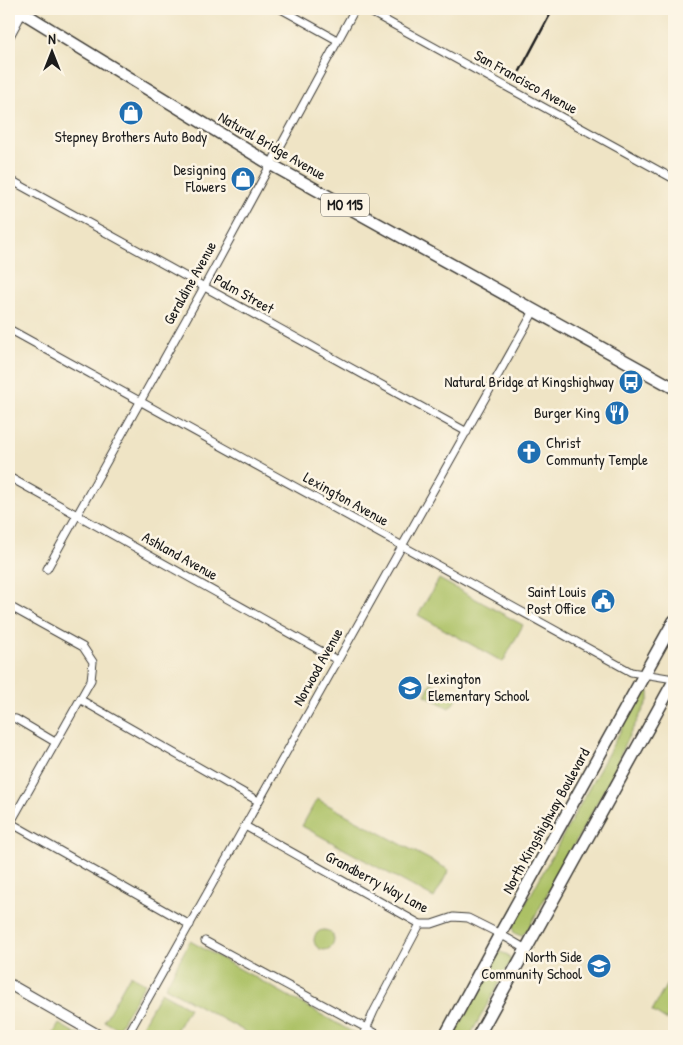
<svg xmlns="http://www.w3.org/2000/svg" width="683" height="1045" viewBox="0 0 683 1045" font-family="'Patrick Hand',sans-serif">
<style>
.green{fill:#acc165;stroke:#646e40}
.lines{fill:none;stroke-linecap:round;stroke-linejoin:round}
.street-casing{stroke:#3c3a35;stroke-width:9}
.secondary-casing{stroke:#3c3a35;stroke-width:12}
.primary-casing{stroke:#3c3a35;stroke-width:14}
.street{stroke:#fff;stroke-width:7}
.secondary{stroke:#fff;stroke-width:10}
.primary{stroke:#fff;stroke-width:11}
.rail{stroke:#1c1c1c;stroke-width:2.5}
.labels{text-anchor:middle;stroke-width:5;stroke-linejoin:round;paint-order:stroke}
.shield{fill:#fcf5e5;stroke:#5f5d58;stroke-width:1}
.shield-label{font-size:14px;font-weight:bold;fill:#1c1c1c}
.street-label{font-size:15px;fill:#1c1c1c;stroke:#fcf5e5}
.poi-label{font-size:15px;fill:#1c1c1c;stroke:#fcf5e5;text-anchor:end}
</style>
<rect width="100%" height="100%" fill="#fcf5e5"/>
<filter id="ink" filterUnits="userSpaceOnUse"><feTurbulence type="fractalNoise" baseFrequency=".02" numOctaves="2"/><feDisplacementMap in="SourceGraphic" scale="10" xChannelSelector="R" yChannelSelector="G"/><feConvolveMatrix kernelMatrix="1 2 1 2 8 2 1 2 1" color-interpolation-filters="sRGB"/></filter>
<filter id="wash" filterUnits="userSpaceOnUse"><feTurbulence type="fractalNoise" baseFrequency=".0096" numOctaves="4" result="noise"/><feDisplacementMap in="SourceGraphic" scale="20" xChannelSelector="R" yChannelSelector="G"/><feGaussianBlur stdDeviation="1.12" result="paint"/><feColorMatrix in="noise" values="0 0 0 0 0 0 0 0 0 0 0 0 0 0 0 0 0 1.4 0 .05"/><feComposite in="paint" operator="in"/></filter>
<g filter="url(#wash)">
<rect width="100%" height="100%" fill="#efe4c5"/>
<g class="green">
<polygon points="439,579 523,625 503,662 418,615"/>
<polygon points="431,683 458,698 449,708 425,695"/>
<polygon points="645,689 649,692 649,699 624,745 615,770 527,931 521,936 514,933 513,927 639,697"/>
<polygon points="317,799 449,870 434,898 302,826"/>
<circle cx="324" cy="940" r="10"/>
<polygon points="190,941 356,1034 354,1036 253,1036 165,987"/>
<polygon points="501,952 508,955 511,961 470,1036 454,1036 498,954"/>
<polygon points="674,971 674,1006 666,1020 652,1011"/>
<polygon points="130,975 145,983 118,1029 104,1021"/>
<polygon points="161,992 189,1008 173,1036 136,1036"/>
<polygon points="59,1024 80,1036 52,1036"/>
</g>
</g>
<g filter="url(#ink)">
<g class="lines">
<defs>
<g id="street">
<polyline points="281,9 337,40"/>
<polyline points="365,9 674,179"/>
<polyline points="9,179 467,432"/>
<polyline points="9,329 631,672 674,679"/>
<polyline points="9,477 337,660"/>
<polyline points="47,569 204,287 355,9"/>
<polyline points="9,606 83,647 93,662 91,680 11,822"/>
<polyline points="81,700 258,801"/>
<polyline points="9,718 16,719 55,742"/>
<polyline points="9,822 190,925"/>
<polyline points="245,826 420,924 432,924 453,917 468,918 500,934 526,949"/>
<polyline points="205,941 381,1036"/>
<polyline points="127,1036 534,311"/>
<polyline points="363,1036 374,1011 420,924"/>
</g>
<g id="secondary">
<polyline points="9,35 23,9"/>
<polyline points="9,984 100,1036"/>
</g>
<g id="primary">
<polyline points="17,9 270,164 674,388"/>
<polyline points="445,1036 500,934 674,621"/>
<polyline points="478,1036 674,681"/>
</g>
</defs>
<use href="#street" class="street-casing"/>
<use href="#secondary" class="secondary-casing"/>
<use href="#primary" class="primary-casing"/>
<use href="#street" class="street"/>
<use href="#secondary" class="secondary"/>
<use href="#primary" class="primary"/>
<polyline class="rail" points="520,71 553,9"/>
</g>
</g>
<defs>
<symbol id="shop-disc" viewBox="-11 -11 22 22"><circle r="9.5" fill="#1f6fb2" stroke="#fcf5e5"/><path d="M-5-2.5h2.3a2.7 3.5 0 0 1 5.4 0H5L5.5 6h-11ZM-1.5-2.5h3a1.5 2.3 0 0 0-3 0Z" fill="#fff"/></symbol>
<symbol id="bus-disc" viewBox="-11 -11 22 22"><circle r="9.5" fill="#1f6fb2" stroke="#fcf5e5"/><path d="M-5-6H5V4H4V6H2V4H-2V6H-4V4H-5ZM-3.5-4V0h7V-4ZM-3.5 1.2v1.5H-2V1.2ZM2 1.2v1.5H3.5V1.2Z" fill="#fff"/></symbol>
<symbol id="restaurant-disc" viewBox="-11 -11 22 22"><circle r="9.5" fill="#1f6fb2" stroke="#fcf5e5"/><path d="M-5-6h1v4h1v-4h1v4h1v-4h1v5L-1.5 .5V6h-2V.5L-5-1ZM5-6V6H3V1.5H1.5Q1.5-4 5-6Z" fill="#fff"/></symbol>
<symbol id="church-disc" viewBox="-11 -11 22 22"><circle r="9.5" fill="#1f6fb2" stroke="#fcf5e5"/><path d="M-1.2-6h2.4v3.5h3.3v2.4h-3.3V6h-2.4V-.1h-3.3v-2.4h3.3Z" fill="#fff"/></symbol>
<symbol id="civic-disc" viewBox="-11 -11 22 22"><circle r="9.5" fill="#1f6fb2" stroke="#fcf5e5"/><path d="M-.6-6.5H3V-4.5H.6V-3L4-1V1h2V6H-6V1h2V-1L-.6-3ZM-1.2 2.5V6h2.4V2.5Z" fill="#fff"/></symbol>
<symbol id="school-disc" viewBox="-11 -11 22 22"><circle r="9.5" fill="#1f6fb2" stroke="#fcf5e5"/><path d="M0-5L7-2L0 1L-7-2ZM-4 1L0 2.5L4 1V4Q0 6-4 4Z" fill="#fff"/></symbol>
</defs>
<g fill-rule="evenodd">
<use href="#shop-disc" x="117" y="99" width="28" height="28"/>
<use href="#shop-disc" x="229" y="165" width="28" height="28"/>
<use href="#bus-disc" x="617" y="368" width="28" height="28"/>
<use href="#restaurant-disc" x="603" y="399" width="28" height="28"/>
<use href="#church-disc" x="515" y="438" width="28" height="28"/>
<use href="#civic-disc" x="589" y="587" width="28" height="28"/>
<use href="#school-disc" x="396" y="674" width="28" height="28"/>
<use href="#school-disc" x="585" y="952" width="28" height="28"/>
</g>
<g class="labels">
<rect class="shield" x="321" y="193.5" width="48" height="23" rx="4"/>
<g class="shield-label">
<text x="345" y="210">MO 115</text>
</g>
<g class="street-label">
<text transform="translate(526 82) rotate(29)" y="5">San Francisco Avenue</text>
<text transform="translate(272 146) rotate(30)" y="5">Natural Bridge Avenue</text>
<text transform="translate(190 283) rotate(-61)" y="5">Geraldine Avenue</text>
<text transform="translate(244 294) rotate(29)" y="5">Palm Street</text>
<text transform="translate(346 499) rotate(29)" y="5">Lexington Avenue</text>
<text transform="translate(180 556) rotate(29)" y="5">Ashland Avenue</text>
<text transform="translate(318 667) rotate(-61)" y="5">Norwood Avenue</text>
<text transform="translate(546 821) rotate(-61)" y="5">North Kingshighway Boulevard</text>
<text transform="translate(377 882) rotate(28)" y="5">Grandberry Way Lane</text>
</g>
<g class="poi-label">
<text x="131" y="142" text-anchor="middle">Stepney Brothers Auto Body</text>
<text x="226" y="175">Designing<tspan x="226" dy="17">Flowers</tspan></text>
<text x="614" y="387">Natural Bridge at Kingshighway</text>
<text x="600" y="418">Burger King</text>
<text x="546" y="448" text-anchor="start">Christ<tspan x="546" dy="17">Communty Temple</tspan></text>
<text x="586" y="597">Saint Louis<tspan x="586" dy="17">Post Office</tspan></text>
<text x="428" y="684" text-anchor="start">Lexington<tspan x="428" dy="17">Elementary School</tspan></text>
<text x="582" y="962">North Side<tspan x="582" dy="17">Community School</tspan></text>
</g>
</g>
<rect width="683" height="1045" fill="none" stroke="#fcf5e5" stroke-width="30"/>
<g transform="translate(52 52)" stroke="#fcf5e5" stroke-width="4" paint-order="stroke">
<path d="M0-4L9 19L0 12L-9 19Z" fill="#1c1c1c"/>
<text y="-8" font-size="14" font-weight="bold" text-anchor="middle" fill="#1c1c1c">N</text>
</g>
</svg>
